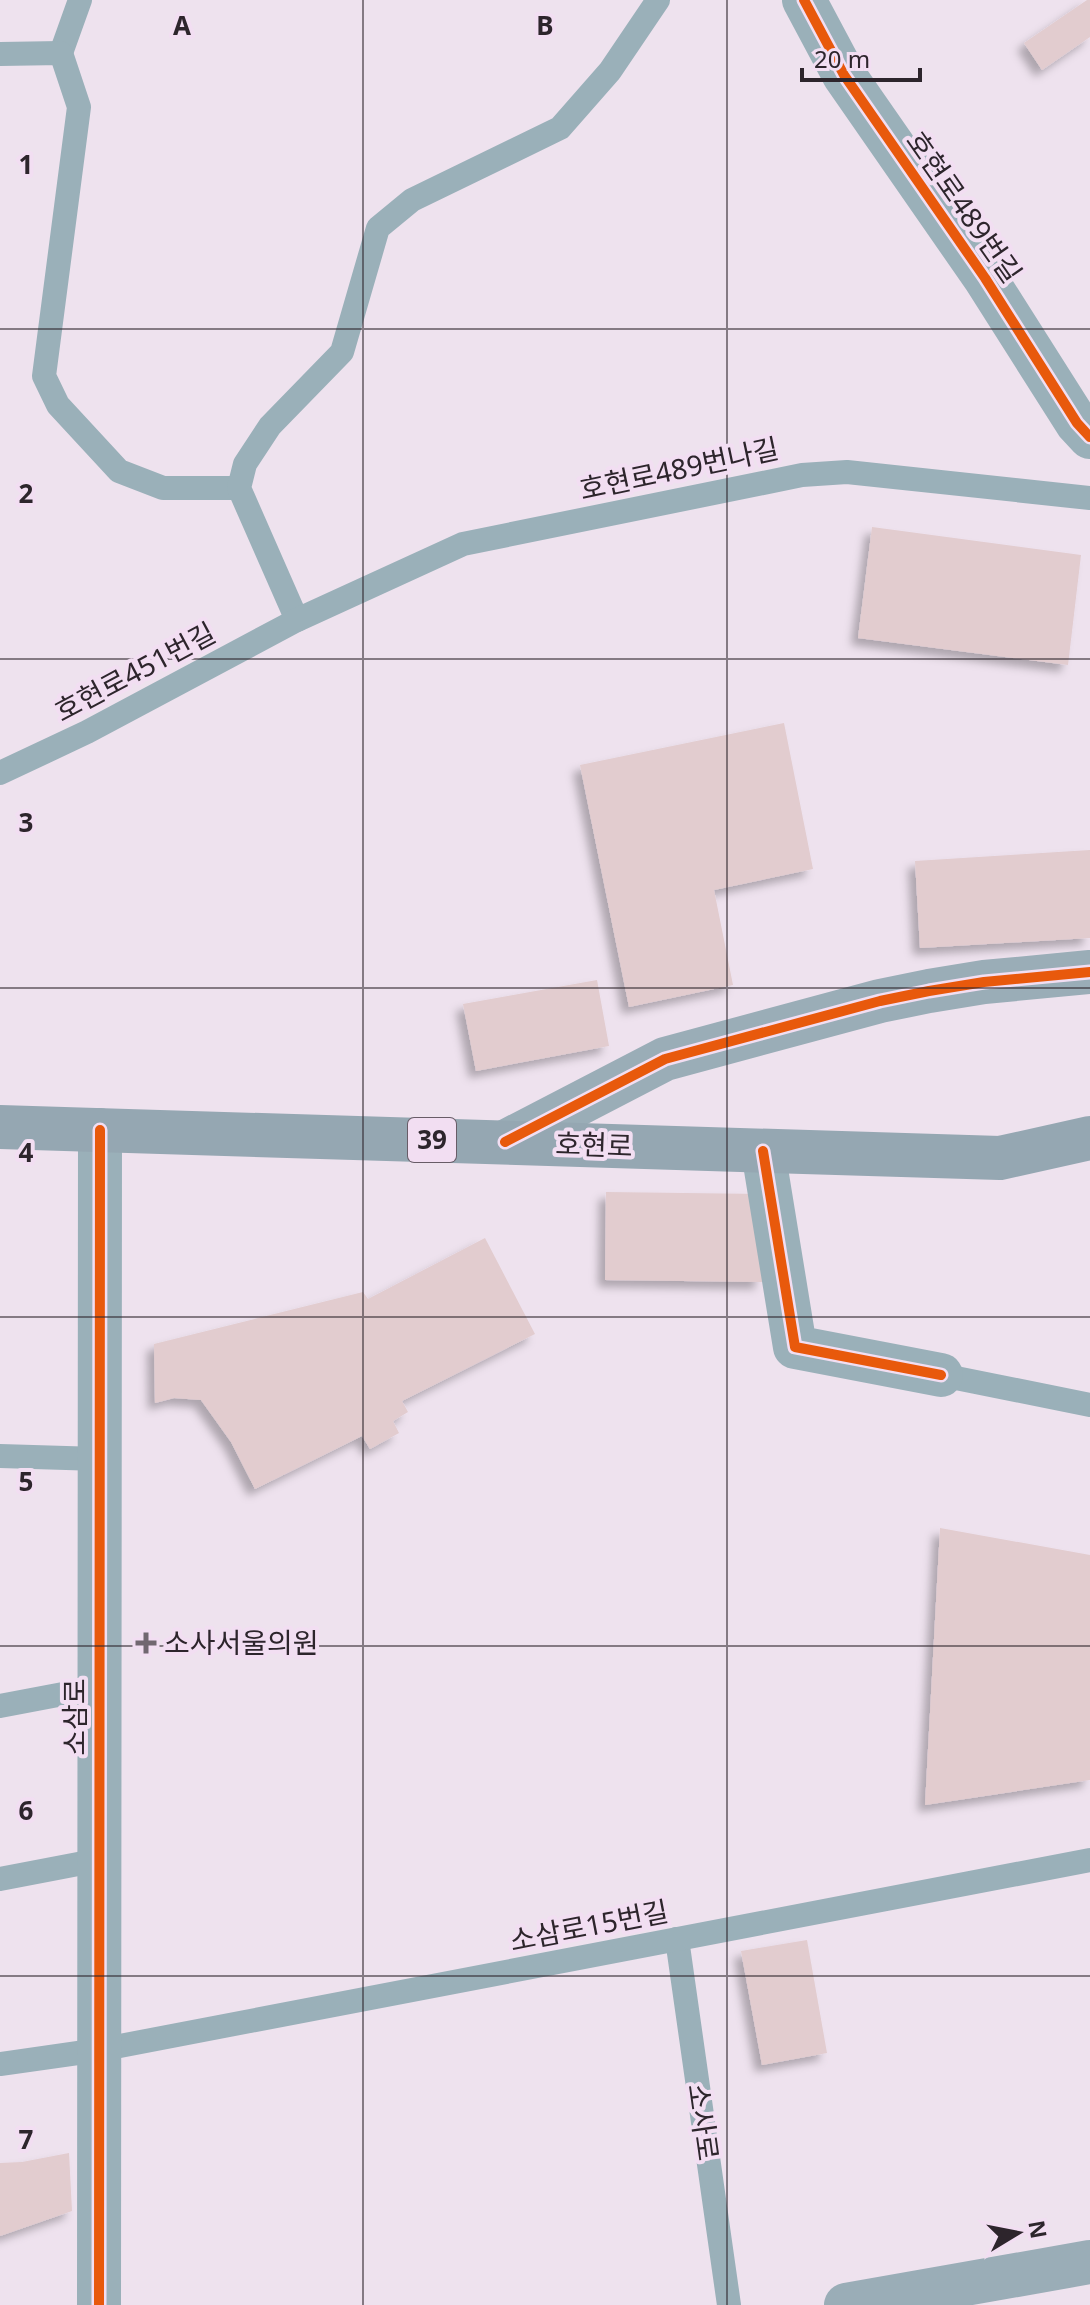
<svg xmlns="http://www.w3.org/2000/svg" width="1090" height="2305" viewBox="0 0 1090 2305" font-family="'Noto Sans','Noto Sans KR',sans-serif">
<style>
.building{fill:#e2cccf;filter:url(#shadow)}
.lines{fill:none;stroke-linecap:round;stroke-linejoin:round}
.lane{stroke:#9ab0b9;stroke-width:24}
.street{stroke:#9ab0b9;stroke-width:44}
.secondary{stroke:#9aadb7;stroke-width:44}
.primary{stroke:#95a7b2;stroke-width:44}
.cycleway-casing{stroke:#f2def2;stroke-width:15}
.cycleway{stroke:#e8590c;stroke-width:10}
.grid{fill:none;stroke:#2d252c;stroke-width:2;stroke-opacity:0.55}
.poi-dot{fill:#716770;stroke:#f2def2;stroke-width:3}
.labels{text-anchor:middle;stroke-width:8;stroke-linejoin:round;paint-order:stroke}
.shield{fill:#f2def2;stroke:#685c67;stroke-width:2}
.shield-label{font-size:26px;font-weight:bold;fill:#2d252c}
.street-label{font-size:28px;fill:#2d252c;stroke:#f2def2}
.poi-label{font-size:28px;fill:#2d252c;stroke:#f2def2;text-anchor:start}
.grid-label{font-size:26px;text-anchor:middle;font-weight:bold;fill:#2d252c;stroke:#f2def2;stroke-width:8;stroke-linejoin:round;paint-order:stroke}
</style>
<defs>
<filter id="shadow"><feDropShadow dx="-7" dy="7" stdDeviation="4" flood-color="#0004"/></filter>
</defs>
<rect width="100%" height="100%" fill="#eee2ee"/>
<g class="building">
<polygon points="1087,0 1090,0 1090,37 1042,70 1024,43"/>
<polygon points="872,527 1081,555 1068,665 858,638"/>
<polygon points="784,723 813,869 714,890 733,985 629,1007 580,765"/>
<polygon points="1090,850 1090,938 920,948 915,861"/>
<polygon points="597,980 609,1046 476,1071 463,1004"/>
<polygon points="606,1192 763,1194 762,1282 605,1280"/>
<polygon points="485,1238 535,1334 402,1401 408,1412 393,1421 399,1433 370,1449 362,1436 255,1489 231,1442 201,1400 174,1398 155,1403 154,1344 363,1292 368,1299"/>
<polygon points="940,1528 1090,1555 1090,1780 925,1805"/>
<polygon points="807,1940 827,2053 762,2065 741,1951"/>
<polygon points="69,2153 72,2211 0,2236 0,2163 22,2162"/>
</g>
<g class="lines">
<g class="lane">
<polyline points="61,53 80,0"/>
<polyline points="0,54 61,53 79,107 44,376 58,405 119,471 163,488 239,488"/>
<polyline points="297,620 239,488 245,464 270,426 342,352 378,228 412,200 560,128 610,71 658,0"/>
<polyline points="0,773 87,732 297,620 463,544 802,475 847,472 1090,498"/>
<polyline points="941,1375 1090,1405"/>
<polyline points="0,1456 99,1459"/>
<polyline points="0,1706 100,1687"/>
<polyline points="0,1879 99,1860"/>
<polyline points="677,1939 729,2305"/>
<polyline points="0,2064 99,2050 1090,1860"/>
</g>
<g class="street">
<polyline points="804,0 844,75 985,278 1077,423 1090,437"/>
<polyline points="763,1151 795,1347 941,1375"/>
<polyline points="99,2305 100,1130"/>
</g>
<g class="secondary">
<polyline points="505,1142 665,1059 880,1001 929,991 984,982 1090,972"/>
<polyline points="846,2305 1090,2262"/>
</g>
<polyline class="primary" points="0,1127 1000,1158 1090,1138"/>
<defs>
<g id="cycleway">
<polyline points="804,0 844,75 985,278 1077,423 1090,437"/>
<polyline points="505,1142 665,1059 880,1001 929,991 984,982 1090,972"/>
<polyline points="763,1151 795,1347 941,1375"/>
<polyline points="99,2305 100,1130"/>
</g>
</defs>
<use href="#cycleway" class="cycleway-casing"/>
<use href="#cycleway" class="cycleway"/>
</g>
<path class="grid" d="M363,0V2305M727,0V2305M0,329H1090M0,659H1090M0,988H1090M0,1317H1090M0,1646H1090M0,1976H1090"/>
<path class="poi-dot" d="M142 1631h8v8h8v8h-8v8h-8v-8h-8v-8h8z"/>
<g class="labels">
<rect class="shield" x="408" y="1118" width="48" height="44" rx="6"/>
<g class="shield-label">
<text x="432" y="1149">39</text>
</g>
<g class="street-label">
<text transform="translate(964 207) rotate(55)" y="10">호현로489번길</text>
<text transform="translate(679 469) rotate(-12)" y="10">호현로489번나길</text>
<text transform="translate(135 672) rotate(-28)" y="10">호현로451번길</text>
<text transform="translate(594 1145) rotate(2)" y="10">호현로</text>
<text transform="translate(75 1717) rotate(-90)" y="10">소삼로</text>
<text transform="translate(589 1926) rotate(-11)" y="10">소삼로15번길</text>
<text transform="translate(703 2122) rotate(82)" y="10">소사로</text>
</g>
<g class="poi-label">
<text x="164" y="1653">소사서울의원</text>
</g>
</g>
<g class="grid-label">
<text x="182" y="35">A</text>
<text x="545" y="35">B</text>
<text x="26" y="174">1</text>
<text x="26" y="503">2</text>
<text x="26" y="832">3</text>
<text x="26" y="1162">4</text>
<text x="26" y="1491">5</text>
<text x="26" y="1820">6</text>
<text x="26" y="2149">7</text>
</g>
<g transform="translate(1018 2233) rotate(80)" stroke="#f2def2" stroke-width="6" paint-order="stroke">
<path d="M0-6L14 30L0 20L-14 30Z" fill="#2d252c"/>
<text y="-12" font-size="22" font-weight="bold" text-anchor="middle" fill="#2d252c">N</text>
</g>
<path d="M802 68v12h118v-12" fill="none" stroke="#2d252c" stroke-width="4"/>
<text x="814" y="68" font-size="24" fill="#2d252c" stroke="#f2def2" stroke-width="6" paint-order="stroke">20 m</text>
</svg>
